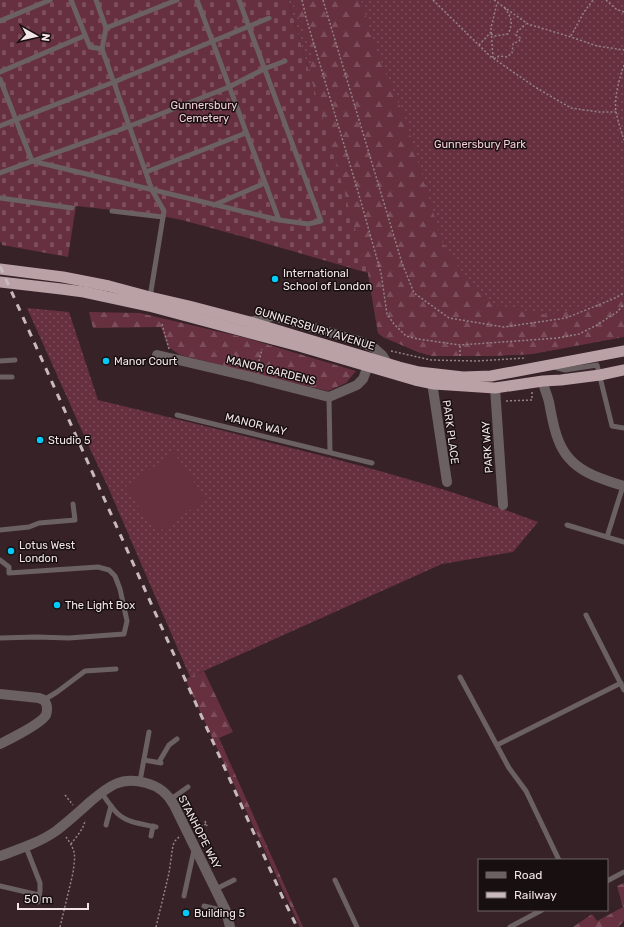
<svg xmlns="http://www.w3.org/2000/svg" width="624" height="927" viewBox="0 0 624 927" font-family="Rubik,sans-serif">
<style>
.grass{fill:url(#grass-dots)}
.forest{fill:url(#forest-firs)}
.cemetery{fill:url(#cemetery-stones)}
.pitch{fill:#66303f}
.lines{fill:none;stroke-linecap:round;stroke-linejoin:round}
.path{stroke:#938286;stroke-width:1.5;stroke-dasharray:2 2;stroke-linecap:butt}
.service{stroke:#6b6062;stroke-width:5}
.minor{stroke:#6b6062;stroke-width:10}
.trunk{stroke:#b9a1a6;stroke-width:11}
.rail{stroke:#c8b9bd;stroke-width:3;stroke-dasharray:7 7;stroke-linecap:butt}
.poi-dot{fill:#00cbf9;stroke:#180f11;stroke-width:1.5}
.labels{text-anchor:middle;stroke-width:3;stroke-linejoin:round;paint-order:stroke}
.park-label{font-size:11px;fill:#f5cdd5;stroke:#180f11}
.poi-label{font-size:11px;fill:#f2e4e7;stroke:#180f11;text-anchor:start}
.street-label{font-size:11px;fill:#f2e4e7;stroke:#180f11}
</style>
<defs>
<pattern id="grass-dots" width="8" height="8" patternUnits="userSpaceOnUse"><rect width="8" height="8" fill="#66303f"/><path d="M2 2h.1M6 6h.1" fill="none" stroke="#7c4e5b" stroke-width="1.8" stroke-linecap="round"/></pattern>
<pattern id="forest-firs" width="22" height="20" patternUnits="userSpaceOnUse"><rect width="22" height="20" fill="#66303f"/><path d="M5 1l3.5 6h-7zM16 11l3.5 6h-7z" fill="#7c4e5b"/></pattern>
<pattern id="cemetery-stones" width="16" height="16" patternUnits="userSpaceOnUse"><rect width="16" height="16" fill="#66303f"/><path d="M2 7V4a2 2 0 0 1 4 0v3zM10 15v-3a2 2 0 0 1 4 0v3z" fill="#7c4e5b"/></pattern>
</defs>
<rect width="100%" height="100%" fill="#362227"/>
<g class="grass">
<polygon points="288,0 624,0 624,337 532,354 491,356 432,356 418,352 383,337 378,333 368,273"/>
<path d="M27,308L69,312L98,400C156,414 214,428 271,443C361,465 451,489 538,522L513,552L442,564L190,677L108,487L91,451Z"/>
</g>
<g class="forest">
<polygon points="292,0 361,0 379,57 406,121 442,242 473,288 495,305 548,315 592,306 624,296 624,335 605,340 532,354 491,356 432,356 418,352 383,337 378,333 368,273 309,77 312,54"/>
<polygon points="89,312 140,313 246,338 356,371 346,383 328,391 285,381 180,355 168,347 161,327 93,328"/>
<polygon points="204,671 233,732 219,738 303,927 300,927 185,679"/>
<polygon points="624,883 624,921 618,927 573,927 592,914 597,921 623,907 617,886"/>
</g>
<polygon class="cemetery" points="0,0 288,0 368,273 244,237 182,220 157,215 76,206 68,257 2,245 0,241"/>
<polygon class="pitch" points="174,453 206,499 157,533 125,487"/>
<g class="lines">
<g class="path">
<polyline points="302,0 307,21 357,188 381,273 387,314 394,324 406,336 418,339 460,345 558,338 579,334 597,325 617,312 624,304"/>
<polyline points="323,0 402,263 414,293 449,318 504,327 566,318 613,299 624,293"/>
<polyline points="433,0 490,56 535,87 571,108 599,112 616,112"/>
<polyline points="494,0 528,24 571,37 597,46 624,50"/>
<polyline points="606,0 616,9 624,12"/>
<path d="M491,34L495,36L508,34C514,22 511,17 504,7"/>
<polyline points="571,36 584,12 593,0"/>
<polyline points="479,45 491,32"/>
<polyline points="493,58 491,28 497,3"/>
<polyline points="494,59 499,56 507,57 512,53 513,44 519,41 521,38 516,35 517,32 526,24"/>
<path d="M624,65C619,80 614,97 616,112C618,121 621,131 624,140"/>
<polyline points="162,324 169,349"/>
<polyline points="391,351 431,360 476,361 526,358"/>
<polyline points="460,356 460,345"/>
<polyline points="257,369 262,349"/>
<polyline points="506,401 532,400 532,392"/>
<polyline points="65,795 73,805"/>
<polyline points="205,821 207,826"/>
<polyline points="197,828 206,824"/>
<path d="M71,844C76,837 84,829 85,820"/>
<path d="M60,927L73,873C75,856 77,852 66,837"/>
<polyline points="156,927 169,873 173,845 175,841 179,837"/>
</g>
<g class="service">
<polyline points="71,0 90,47 102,49"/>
<polyline points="96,0 106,28 102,49 152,190 164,211 150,297"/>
<polyline points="239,0 321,221 308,224 279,220"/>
<polyline points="0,21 50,0"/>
<polyline points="106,28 177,0"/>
<polyline points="0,72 84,36"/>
<polyline points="0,79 32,161 279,220 197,0"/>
<polyline points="0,126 114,82 269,18"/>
<polyline points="146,172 246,133"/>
<polyline points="0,173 130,126 229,87 264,69 285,61"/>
<polyline points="0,198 72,208"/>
<polyline points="214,205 265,183"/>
<polyline points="112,211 163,217"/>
<polyline points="0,361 15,360"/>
<polyline points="554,367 565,370 597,365 612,426 624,428"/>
<polyline points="0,377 12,377"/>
<polyline points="329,397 330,452"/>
<polyline points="177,415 372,463"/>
<polyline points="567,525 624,542"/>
<polyline points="0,530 29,527 39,523 75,520 73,504"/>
<polyline points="607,537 623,486"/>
<polyline points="0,560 9,567 9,573 98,567 109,570 115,576 120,589 127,621 124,634 69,638 36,637 0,638"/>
<polyline points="586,615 624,690"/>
<polyline points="460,677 509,768 526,791 559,860"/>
<polyline points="44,700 57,692 85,671 116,669"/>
<polyline points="497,745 621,683"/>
<polyline points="144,760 161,763"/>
<polyline points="159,762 169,745 177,739"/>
<polyline points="140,781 149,732"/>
<path d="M101,792C106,799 111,807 117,813C127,823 143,824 156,827"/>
<polyline points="171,799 188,787"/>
<polyline points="106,825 111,806"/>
<polyline points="151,836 153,826"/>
<polyline points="26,847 40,883 40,891 38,902"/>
<polyline points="335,880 357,927"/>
<polyline points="607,881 624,872"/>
<polyline points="0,886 39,895"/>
<polyline points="216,889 234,880"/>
<polyline points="184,896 194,850"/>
<polyline points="204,906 225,911"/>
<polyline points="510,927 542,910"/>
</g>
<g class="minor">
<polyline points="250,322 273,316 359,341 374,348 382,355 387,363"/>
<polyline points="157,355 255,378 329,397 357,385 363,379 368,366"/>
<path d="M543,381C544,389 547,394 549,402C556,440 561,464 600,478C608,481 616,484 624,486"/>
<polyline points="434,384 433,389 447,482"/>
<polyline points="495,388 503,505"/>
<path d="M0,694L39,698L44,700C47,704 48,709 46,715C41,724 10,739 0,744"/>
<path d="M0,856C19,849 39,843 56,831C68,822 80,811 91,801C109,786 121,776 146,783C158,786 168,794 174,805L226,911L230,927"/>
</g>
<g class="trunk">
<polyline points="0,269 63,277 109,286 150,297 189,306 250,322 399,367 419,372 463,377 491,376 624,351"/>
<polyline points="0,282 61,289 84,292 149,306 299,346 415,380 434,384 495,388 543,381 561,380 600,375 624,370"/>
</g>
<polyline class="rail" points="0,266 282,896 297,927"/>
</g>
<g class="poi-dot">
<circle cx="275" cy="279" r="4"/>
<circle cx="106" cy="361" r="4"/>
<circle cx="40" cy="440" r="4"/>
<circle cx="11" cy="551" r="4"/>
<circle cx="57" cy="605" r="4"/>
<circle cx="186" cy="913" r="4"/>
</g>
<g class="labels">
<g class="park-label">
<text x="204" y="109">Gunnersbury<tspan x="204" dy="13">Cemetery</tspan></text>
<text x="480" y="148">Gunnersbury Park</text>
</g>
<g class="poi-label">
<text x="283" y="277">International<tspan x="283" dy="13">School of London</tspan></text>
<text x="114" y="365">Manor Court</text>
<text x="48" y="444">Studio 5</text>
<text x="19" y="549">Lotus West<tspan x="19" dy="13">London</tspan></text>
<text x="65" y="609">The Light Box</text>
<text x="194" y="917">Building 5</text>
</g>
<g class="street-label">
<text transform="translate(315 328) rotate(17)" y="4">GUNNERSBURY AVENUE</text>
<text transform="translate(271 370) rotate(14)" y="4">MANOR GARDENS</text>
<text transform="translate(256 424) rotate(14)" y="4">MANOR WAY</text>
<text transform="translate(451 432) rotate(82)" y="4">PARK PLACE</text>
<text transform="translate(487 447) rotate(-94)" y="4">PARK WAY</text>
<text transform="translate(200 832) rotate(63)" y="4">STANHOPE WAY</text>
</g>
</g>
<rect x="478" y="859" width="130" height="52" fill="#180f11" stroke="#6f6467"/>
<rect x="486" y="872" width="20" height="6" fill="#6b6062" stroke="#6f6467"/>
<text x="514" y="879" font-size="12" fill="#f2e4e7">Road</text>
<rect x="486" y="892" width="20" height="6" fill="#c8b9bd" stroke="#6f6467"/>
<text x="514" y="899" font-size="12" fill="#f2e4e7">Railway</text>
<g transform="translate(36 36) rotate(98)" stroke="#180f11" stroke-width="3" paint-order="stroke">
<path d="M0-3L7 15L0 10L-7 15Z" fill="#f2e4e7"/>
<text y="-6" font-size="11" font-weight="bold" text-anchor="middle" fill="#f2e4e7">N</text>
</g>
<path d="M18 903v6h70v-6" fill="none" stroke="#f2e4e7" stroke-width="2"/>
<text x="24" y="903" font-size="12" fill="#f2e4e7" stroke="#180f11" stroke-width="3" paint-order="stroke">50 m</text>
</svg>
